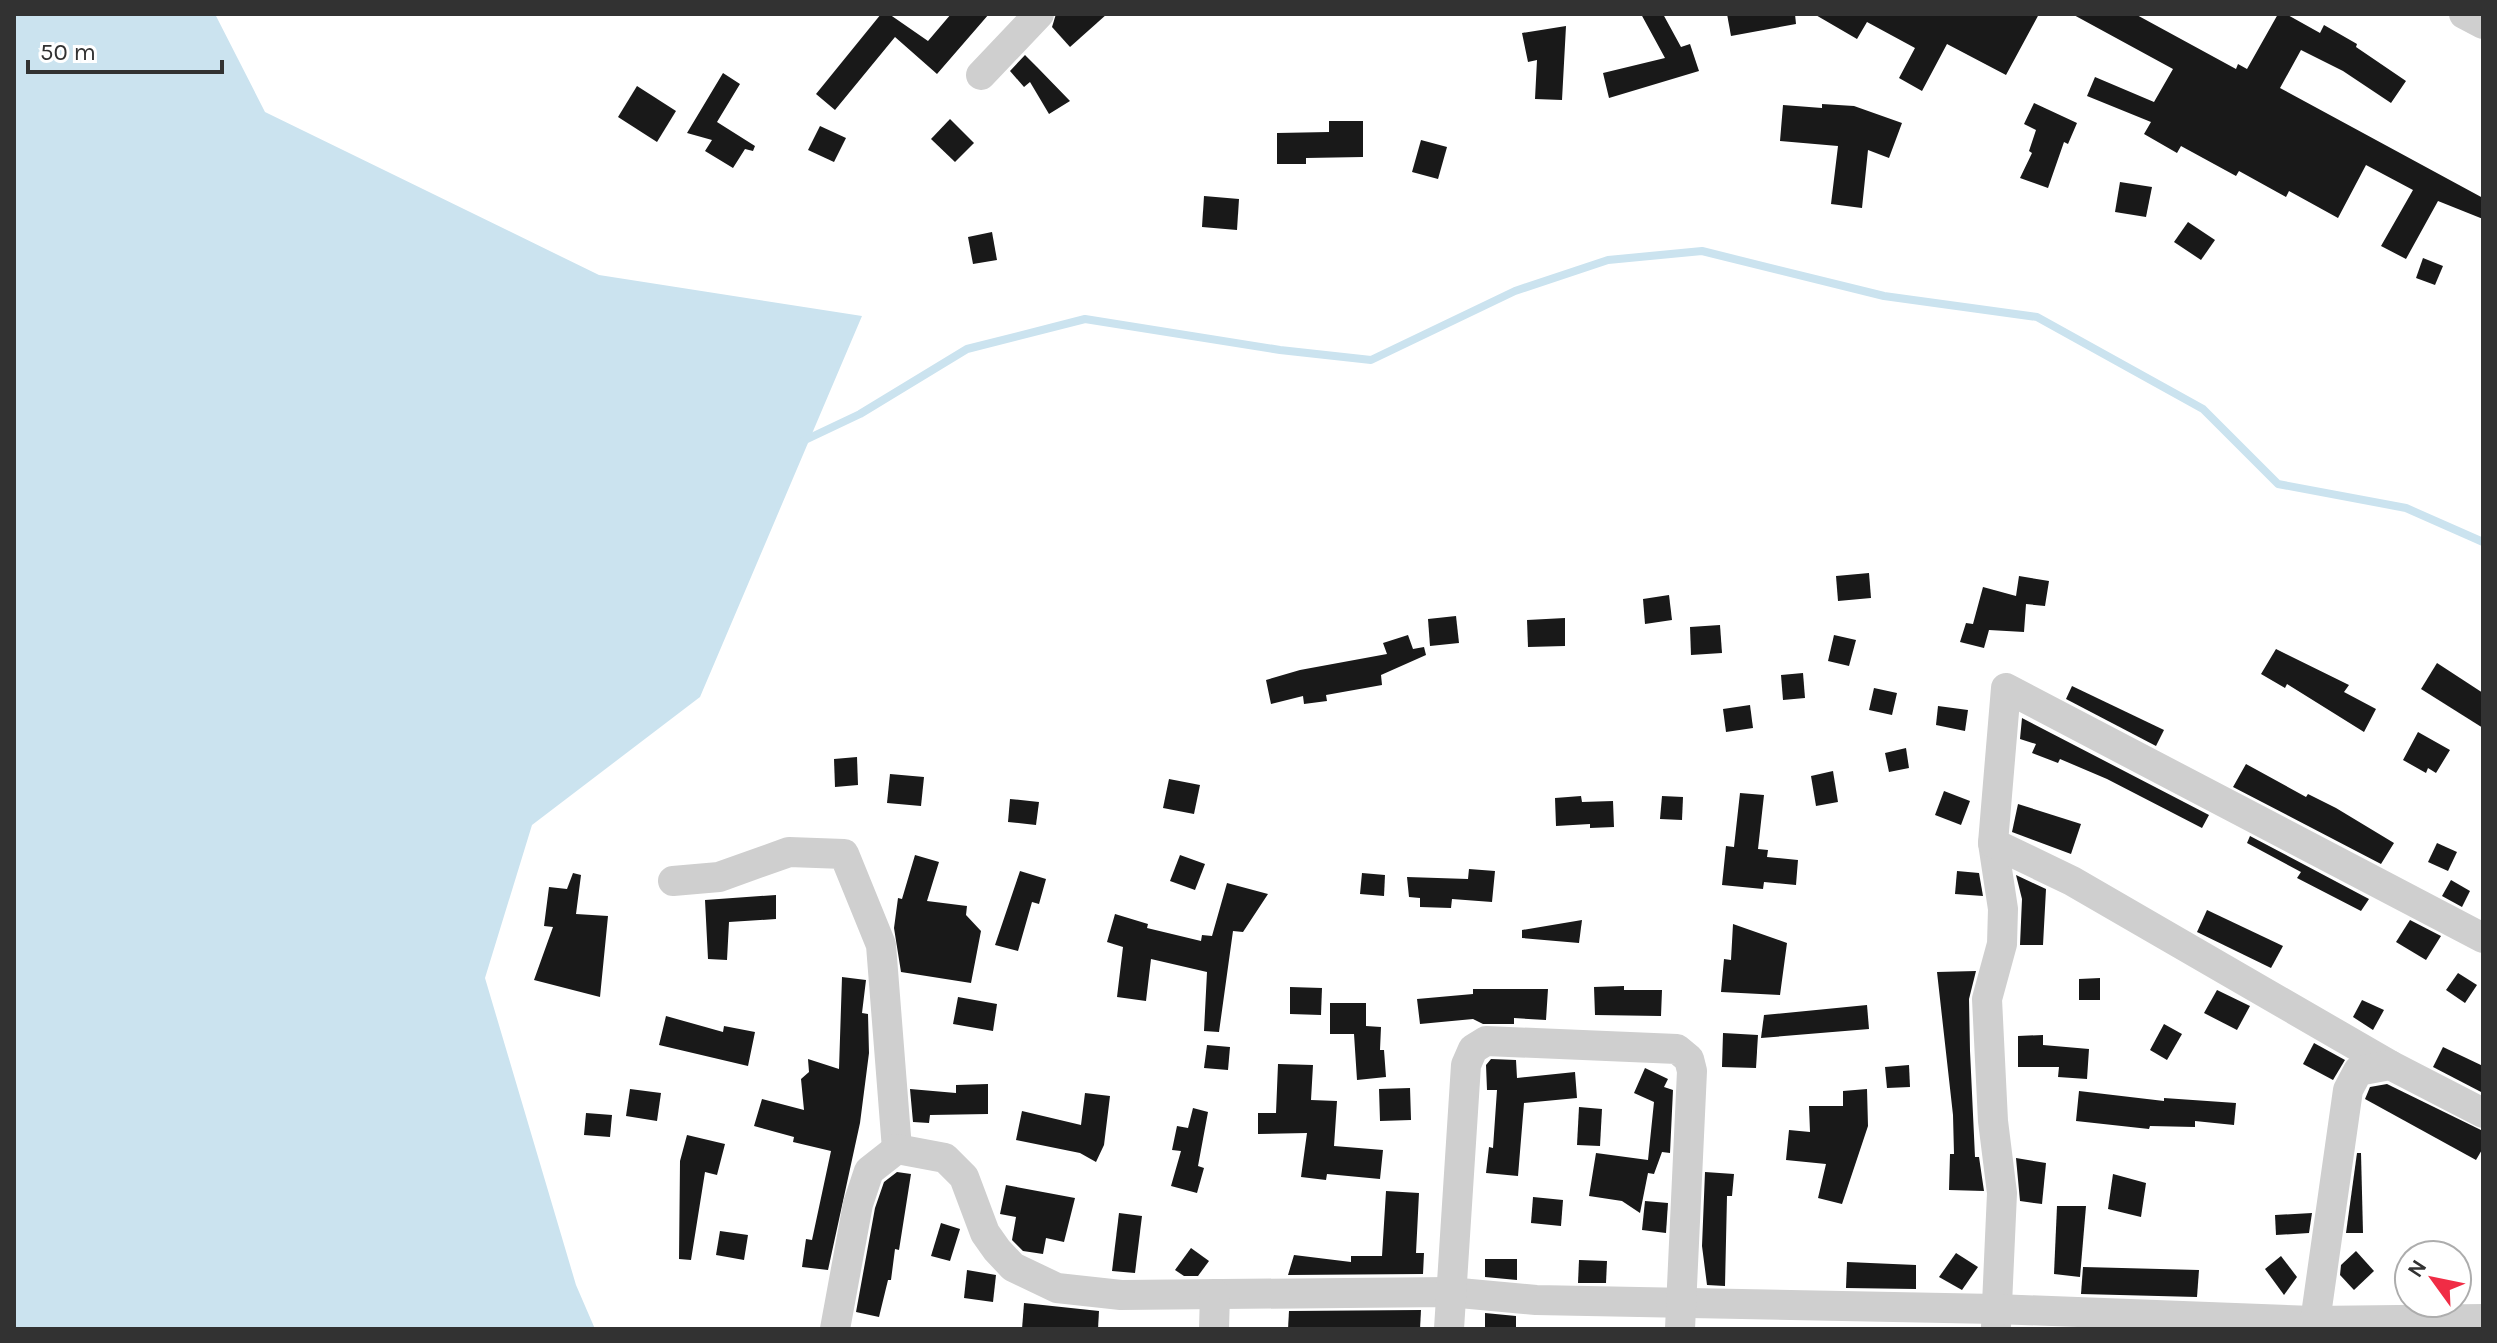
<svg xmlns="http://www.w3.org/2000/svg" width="2497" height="1343" viewBox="0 0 2497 1343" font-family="Karla,sans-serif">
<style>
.water{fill:#cbe3ef}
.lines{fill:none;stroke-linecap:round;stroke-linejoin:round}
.stream{stroke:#cbe3ef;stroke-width:8}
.building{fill:#191919}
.minor{stroke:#cfcfcf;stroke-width:30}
</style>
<rect width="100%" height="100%" fill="#fff"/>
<polygon class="water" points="14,14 215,14 265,112 599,275 862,316 700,697 532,825 485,978 576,1285 595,1329 14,1329"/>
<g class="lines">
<polyline class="stream" points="803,441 860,414 967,349 1085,319 1280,350 1371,360 1515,291 1608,260 1702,251 1884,296 2037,317 2203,409 2278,484 2406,508 2483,542"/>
</g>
<g class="building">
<polygon points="881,14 889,14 928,41 951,14 989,14 937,74 895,37 835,110 816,94"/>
<polygon points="1056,14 1107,14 1070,47 1052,27"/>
<polygon points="1641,14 1663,14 1681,47 1690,44 1699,71 1609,98 1603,73 1665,58"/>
<polygon points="1727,14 1795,14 1796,24 1731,36"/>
<polygon points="1814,14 2039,14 2006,75 1947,44 1922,91 1899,78 1915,48 1867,22 1857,39"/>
<polygon points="2072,14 2135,14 2236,69 2238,64 2247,69 2278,14 2286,14 2320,33 2324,25 2357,44 2356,47 2406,81 2391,103 2343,71 2301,50 2280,88 2483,198 2483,219 2438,201 2406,259 2381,246 2413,190 2366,165 2338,218 2289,191 2286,197 2239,171 2236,176 2181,146 2177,153 2144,134 2151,122 2087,96 2095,77 2154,102 2173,69"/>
<polygon points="1566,26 1562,100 1535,99 1537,60 1528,62 1522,33"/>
<polygon points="1025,55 1037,67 1070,101 1049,114 1030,82 1024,87 1010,71"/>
<polygon points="723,73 740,84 717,122 755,146 753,151 745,149 733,168 705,151 712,140 687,133"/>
<polygon points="637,86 676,111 657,142 618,117"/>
<polygon points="2034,103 2077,123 2068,144 2064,142 2048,188 2020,178 2032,153 2029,151 2036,130 2024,124"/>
<polygon points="1822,104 1854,106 1902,123 1889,158 1868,150 1862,208 1831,204 1838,146 1780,141 1783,105 1822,108"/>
<polygon points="950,119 974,143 955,162 931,139"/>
<polygon points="1329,121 1363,121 1363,157 1306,158 1306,164 1277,164 1277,133 1329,132"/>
<polygon points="820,126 846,138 834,162 808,150"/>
<polygon points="1421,140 1447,147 1438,179 1412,172"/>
<polygon points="2120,182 2152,187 2146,217 2115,212"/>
<polygon points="1204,196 1239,199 1237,230 1202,227"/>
<polygon points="2188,222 2215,240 2201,260 2174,242"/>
<polygon points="992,232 997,260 973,264 968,237"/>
<polygon points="2423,258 2443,266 2435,285 2416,278"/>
<polygon points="1869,573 1871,598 1838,601 1836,576"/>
<polygon points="2019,576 2049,581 2045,606 2026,604 2024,632 1989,630 1984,648 1960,642 1966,623 1973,624 1983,587 2016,596"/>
<polygon points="1669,595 1672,620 1645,624 1643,599"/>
<polygon points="1456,616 1459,643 1430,646 1428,619"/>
<polygon points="1565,618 1565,646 1528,647 1527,620"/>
<polygon points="1720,625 1722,653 1691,655 1690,627"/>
<polygon points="1408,635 1413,649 1424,647 1426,655 1381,675 1382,685 1326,695 1327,701 1304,704 1303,696 1271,704 1266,680 1300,670 1387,654 1383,643"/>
<polygon points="1834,635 1856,640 1849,666 1828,661"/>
<polygon points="2276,649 2349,685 2344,692 2376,709 2364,732 2287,684 2285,688 2261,674"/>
<polygon points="2437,663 2483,693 2483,728 2421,689"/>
<polygon points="1803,673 1805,698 1783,700 1781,675"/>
<polygon points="2072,686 2164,730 2156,746 2066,699"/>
<polygon points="1874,688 1897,693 1892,715 1869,710"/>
<polygon points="1750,705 1753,728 1726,732 1723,709"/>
<polygon points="1938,706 1968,710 1965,731 1936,725"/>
<polygon points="2022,718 2209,815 2202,828 2107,779 2060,759 2058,763 2032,753 2036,744 2020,739"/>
<polygon points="2418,732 2450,750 2436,773 2428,768 2426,773 2403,760"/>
<polygon points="1906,748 1909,768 1889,772 1885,753"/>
<polygon points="857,757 858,785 835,787 834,759"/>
<polygon points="2246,764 2306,797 2308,794 2336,808 2394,843 2381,864 2233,787"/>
<polygon points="1833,771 1838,802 1816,806 1811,776"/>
<polygon points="890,774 924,777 921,806 887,803"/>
<polygon points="1169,779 1200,785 1194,814 1163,808"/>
<polygon points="1944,791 1970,801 1961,825 1935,815"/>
<polygon points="1740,793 1764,795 1758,849 1768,850 1767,857 1798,860 1796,885 1764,882 1763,889 1722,885 1726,846 1734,847"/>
<polygon points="1581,796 1582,802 1613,801 1614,827 1590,828 1590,824 1556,826 1555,798"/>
<polygon points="1662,796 1683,797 1682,820 1660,819"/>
<polygon points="1010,799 1039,802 1036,825 1008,822"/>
<polygon points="2018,804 2081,824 2071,854 2012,832"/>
<polygon points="2250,836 2369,899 2361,911 2297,878 2301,872 2247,843"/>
<polygon points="2437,843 2457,852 2448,871 2428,862"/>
<polygon points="915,855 939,862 927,901 967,906 966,915 981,931 971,983 901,972 894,928 898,898 902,899"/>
<polygon points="1180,855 1205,864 1195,890 1170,881"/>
<polygon points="1469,869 1495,871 1492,902 1452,899 1451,908 1420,907 1420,898 1409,897 1407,877 1468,879"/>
<polygon points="1020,871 1046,879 1039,904 1032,902 1018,951 995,945"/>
<polygon points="1957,871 1979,873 1983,896 1955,894"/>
<polygon points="573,873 581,875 576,914 608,916 600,997 534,980 553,927 544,926 549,887 567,889"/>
<polygon points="1362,873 1385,875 1384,896 1360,894"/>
<polygon points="2016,875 2046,889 2043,945 2020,945 2022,899"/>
<polygon points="2451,880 2470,891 2462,907 2442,896"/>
<polygon points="1227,883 1268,894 1243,932 1233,931 1219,1032 1204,1031 1207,972 1151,959 1146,1001 1117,997 1123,947 1107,942 1115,914 1148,924 1147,928 1201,941 1202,935 1212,936"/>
<polygon points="776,895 776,919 729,922 727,960 708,959 705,900"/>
<polygon points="2207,910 2283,946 2271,968 2197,932"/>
<polygon points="1582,920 1579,943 1522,938 1522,930"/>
<polygon points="2410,920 2441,936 2426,960 2396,942"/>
<polygon points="1733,924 1787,943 1780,995 1721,992 1724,959 1731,960"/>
<polygon points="1976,971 1969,999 1970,1051 1975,1157 1979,1157 1984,1191 1949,1190 1950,1154 1954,1154 1953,1115 1937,972"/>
<polygon points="2458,973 2477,985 2465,1003 2446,990"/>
<polygon points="842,977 866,980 862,1013 868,1014 869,1053 860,1123 828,1270 802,1267 806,1239 812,1240 831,1151 793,1142 794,1137 754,1126 762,1099 804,1110 801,1079 809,1072 808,1059 839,1069"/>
<polygon points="2100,978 2100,1000 2079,1000 2079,979"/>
<polygon points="1624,986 1624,990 1662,990 1661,1016 1595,1015 1594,987"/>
<polygon points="1290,987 1322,988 1321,1015 1290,1014"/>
<polygon points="1473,989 1548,989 1546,1020 1514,1018 1514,1024 1483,1024 1473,1019 1420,1024 1417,999 1473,994"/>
<polygon points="2217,990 2250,1006 2237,1030 2204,1013"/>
<polygon points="958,997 997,1004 993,1031 953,1024"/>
<polygon points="2362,1000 2384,1010 2373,1030 2353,1017"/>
<polygon points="1330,1003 1366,1003 1366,1026 1381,1027 1380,1050 1384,1050 1386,1077 1357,1080 1354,1034 1330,1034"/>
<polygon points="1867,1005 1869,1029 1761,1038 1764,1015"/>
<polygon points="666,1016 723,1032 724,1026 755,1032 748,1066 659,1045"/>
<polygon points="2164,1024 2182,1034 2167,1060 2150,1050"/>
<polygon points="1723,1033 1758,1035 1756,1068 1722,1067"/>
<polygon points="2043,1035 2043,1045 2089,1049 2087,1079 2058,1077 2059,1067 2018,1067 2018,1036"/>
<polygon points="2314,1043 2345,1060 2333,1080 2303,1064"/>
<polygon points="1207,1045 1230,1047 1228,1070 1204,1068"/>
<polygon points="2443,1047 2483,1066 2483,1093 2433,1067"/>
<polygon points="1491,1059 1516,1060 1517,1078 1575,1072 1577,1098 1524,1103 1518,1176 1486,1173 1489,1147 1493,1148 1497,1090 1487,1090 1486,1065"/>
<polygon points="1278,1064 1313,1065 1311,1100 1337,1101 1334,1146 1383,1150 1380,1179 1327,1174 1326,1180 1301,1177 1307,1133 1258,1134 1258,1113 1276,1113"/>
<polygon points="1909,1065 1910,1087 1887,1088 1885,1067"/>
<polygon points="1645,1068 1668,1079 1664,1087 1673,1090 1670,1153 1662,1152 1654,1174 1648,1173 1640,1213 1622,1201 1589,1196 1596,1153 1648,1160 1654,1102 1634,1093"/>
<polygon points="988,1084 988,1114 930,1115 929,1123 913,1122 910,1089 956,1093 956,1085"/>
<polygon points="2387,1084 2483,1131 2483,1148 2476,1160 2365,1099 2370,1087"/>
<polygon points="1410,1088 1411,1120 1380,1121 1379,1089"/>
<polygon points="630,1089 661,1093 657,1121 626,1116"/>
<polygon points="1867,1089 1868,1126 1842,1204 1818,1198 1826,1164 1786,1160 1789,1130 1810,1132 1809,1106 1843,1106 1843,1091"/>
<polygon points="2079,1091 2164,1101 2164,1098 2236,1103 2234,1125 2195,1121 2195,1127 2150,1126 2149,1129 2076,1121"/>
<polygon points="1085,1093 1110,1096 1104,1145 1096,1162 1080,1153 1016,1140 1022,1111 1081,1125"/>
<polygon points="1579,1107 1602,1109 1600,1146 1577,1145"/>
<polygon points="1193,1108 1208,1112 1198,1166 1204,1168 1197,1193 1171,1186 1181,1151 1172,1150 1177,1126 1188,1128"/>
<polygon points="586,1113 612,1115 610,1137 584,1135"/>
<polygon points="687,1135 725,1144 717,1175 705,1172 691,1260 679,1259 680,1161"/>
<polygon points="2357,1153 2361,1153 2363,1233 2346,1233"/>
<polygon points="2016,1158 2046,1163 2042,1204 2020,1201"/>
<polygon points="897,1172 911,1174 899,1250 895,1249 891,1280 888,1280 879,1317 856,1312 875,1208 884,1182"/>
<polygon points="1705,1172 1734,1174 1732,1196 1727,1196 1725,1286 1707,1285 1702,1246"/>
<polygon points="2113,1174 2146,1183 2141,1217 2108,1209"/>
<polygon points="1006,1185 1075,1198 1064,1242 1046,1238 1043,1254 1023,1251 1012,1240 1016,1217 1000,1214"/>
<polygon points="1386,1191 1419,1193 1416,1253 1424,1253 1423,1274 1288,1275 1294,1255 1351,1262 1351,1256 1382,1256"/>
<polygon points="1533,1197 1563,1200 1561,1226 1531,1223"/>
<polygon points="1645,1201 1668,1203 1666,1233 1642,1230"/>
<polygon points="2057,1206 2086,1206 2080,1277 2054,1274"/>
<polygon points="1119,1213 1142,1216 1135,1273 1112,1271"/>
<polygon points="2312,1213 2309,1233 2276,1235 2275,1215"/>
<polygon points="941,1223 960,1229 950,1261 931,1256"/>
<polygon points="720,1231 748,1235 744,1260 716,1255"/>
<polygon points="1191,1248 1209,1261 1198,1276 1184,1276 1175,1270"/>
<polygon points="2356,1251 2374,1271 2354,1290 2340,1275 2341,1265"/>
<polygon points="1956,1253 1978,1267 1962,1290 1939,1277"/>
<polygon points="2281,1256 2297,1277 2284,1295 2265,1269"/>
<polygon points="1485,1259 1517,1259 1517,1280 1485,1277"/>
<polygon points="1579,1260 1607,1261 1606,1283 1578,1283"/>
<polygon points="1847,1262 1916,1265 1916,1289 1846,1288"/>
<polygon points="2083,1267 2199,1270 2197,1297 2081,1294"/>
<polygon points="967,1270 996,1275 993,1302 964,1298"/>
<polygon points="1024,1303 1099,1311 1098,1329 1022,1329"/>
<polygon points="1421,1310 1420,1329 1288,1329 1289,1311"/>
<polygon points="1485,1313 1516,1316 1516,1329 1485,1329"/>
</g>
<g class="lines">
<g class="minor">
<polyline points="2464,14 2483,24"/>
<polyline points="981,75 1039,14"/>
<polyline points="1993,843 2003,909 2002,944 1987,999 1993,1121 2002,1193 1996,1327"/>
<polyline points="673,881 719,877 789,852 844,854 881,945 897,1149"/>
<polyline points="2390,1065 2072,881 1993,843 2006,688 2483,938"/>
<polyline points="835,1329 858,1204 869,1171 897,1149 945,1158 964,1177 985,1233 997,1250 1013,1267 1057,1288 1121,1295 1449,1292 1536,1300 1996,1309 2313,1321 2483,1319"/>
<polyline points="1214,1329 1215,1294"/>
<polyline points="1449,1329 1466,1065 1473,1049 1486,1041 1677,1049 1689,1059 1692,1071 1680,1329"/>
<polyline points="2314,1329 2348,1090 2358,1071 2390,1065 2483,1113"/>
</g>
</g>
<rect width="2497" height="1343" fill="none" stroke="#323232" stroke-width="32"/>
<g transform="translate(2433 1279) rotate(303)"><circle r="38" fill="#ffffff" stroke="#adadad" stroke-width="2"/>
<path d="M0-6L14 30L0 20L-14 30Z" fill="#f02c45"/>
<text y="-12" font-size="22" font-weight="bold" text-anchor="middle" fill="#323232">N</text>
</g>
<path d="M28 60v12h194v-12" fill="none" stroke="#323232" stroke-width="4"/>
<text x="40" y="60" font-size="24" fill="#323232" stroke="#ffffff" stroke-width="6" paint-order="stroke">50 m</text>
</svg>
